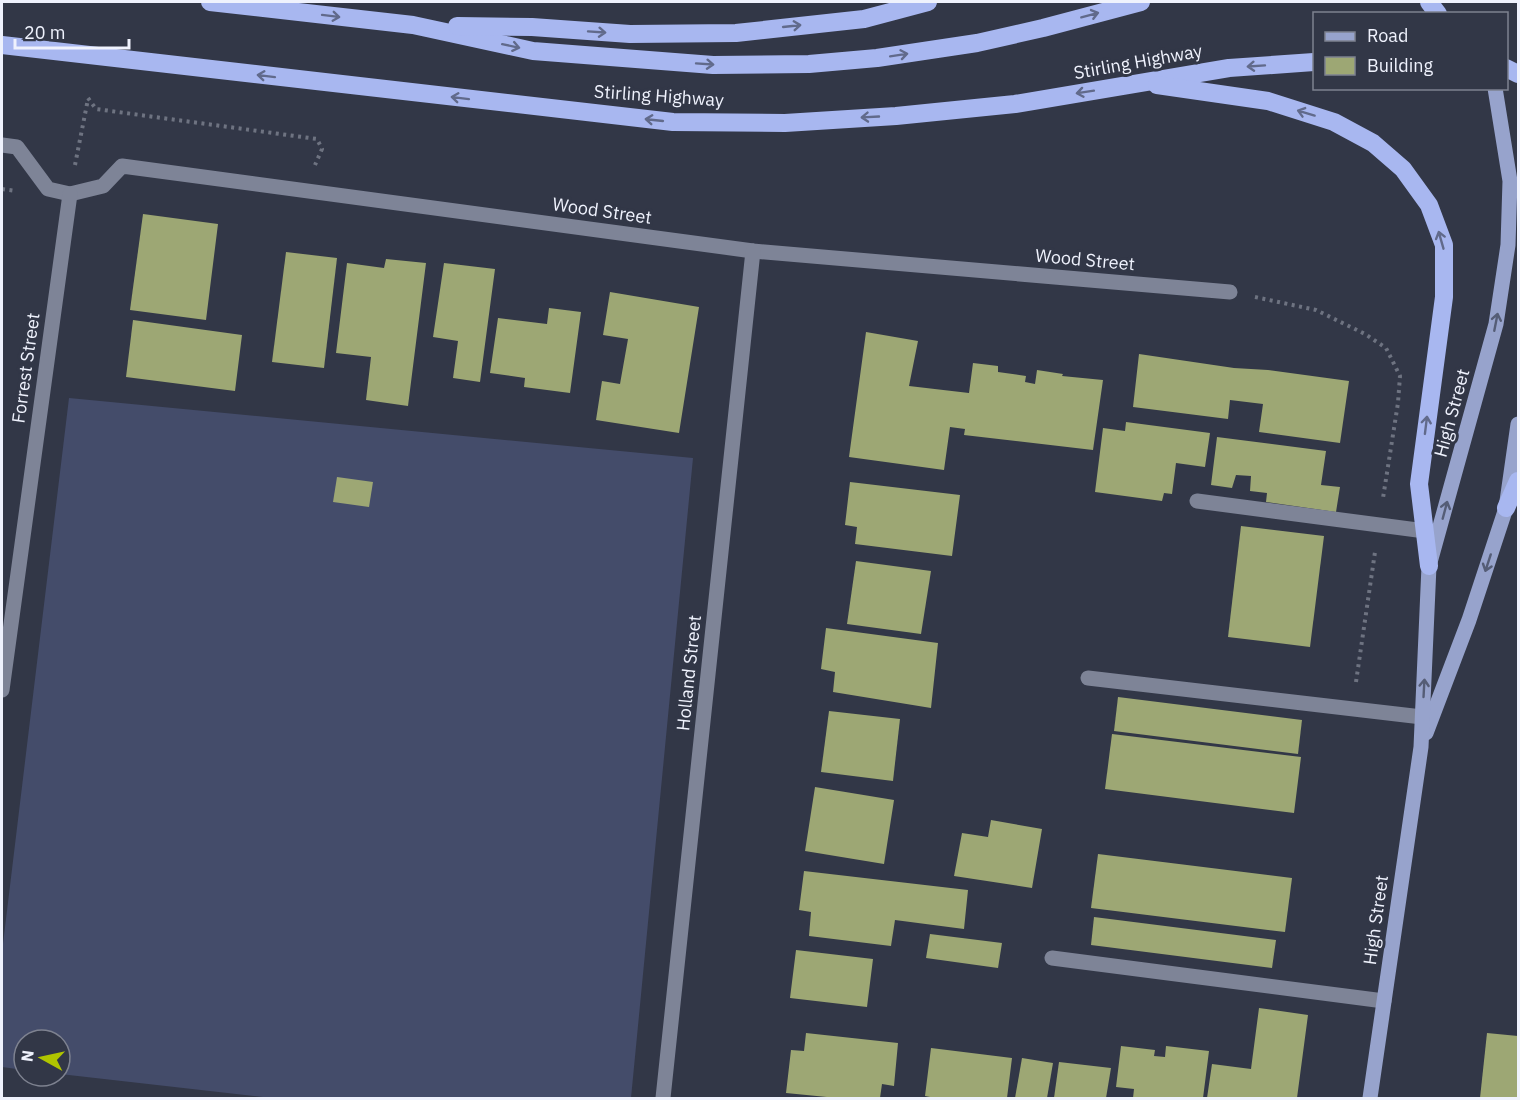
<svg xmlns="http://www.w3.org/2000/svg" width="1520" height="1100" viewBox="0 0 1520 1100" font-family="'IBM Plex Sans',sans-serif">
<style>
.grass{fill:#444c6a}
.building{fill:#9da774}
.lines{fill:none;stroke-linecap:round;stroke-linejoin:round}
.path{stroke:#6e7381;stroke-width:4;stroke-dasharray:3 4.5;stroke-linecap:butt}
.minor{stroke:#7e8497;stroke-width:15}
.major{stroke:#97a3cc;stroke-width:15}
.highway{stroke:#a8b7f0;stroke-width:18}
.oneway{stroke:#616a8b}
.oneway2{stroke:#555d76}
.labels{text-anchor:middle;stroke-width:6;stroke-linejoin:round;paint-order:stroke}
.street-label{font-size:18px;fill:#eff2fd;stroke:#323747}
</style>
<rect width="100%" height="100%" fill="#323747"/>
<polygon class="grass" points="69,398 693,458 631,1098 272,1098 60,1074 60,1040 24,1040 24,1070 2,1067 2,952"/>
<g class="building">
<polygon points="143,214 218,224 206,320 130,310"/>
<polygon points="286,252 337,258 324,368 272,362"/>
<polygon points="386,259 426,263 408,406 366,400 371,357 336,353 347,263 384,268"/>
<polygon points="444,263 495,269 480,382 453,378 458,341 433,337"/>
<polygon points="610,292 699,307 679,433 596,420 602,381 620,384 628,339 603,335"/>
<polygon points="549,308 581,312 570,393 524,387 525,378 490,373 498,318 547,324"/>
<polygon points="133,320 242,335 235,391 126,377"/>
<polygon points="866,332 918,341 909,386 969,393 973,363 998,366 998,372 1026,376 1025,382 1035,384 1037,370 1063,374 1062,376 1103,380 1093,450 964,435 965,429 950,427 944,470 849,457"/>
<polygon points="1139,354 1234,368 1268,370 1349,381 1340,443 1259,432 1263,404 1230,400 1228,419 1133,407"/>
<polygon points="1126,422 1210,433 1205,467 1176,463 1172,494 1164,493 1162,501 1095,492 1103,428 1125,431"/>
<polygon points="1217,437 1326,451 1321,485 1340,487 1336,512 1266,502 1267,493 1250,491 1251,476 1236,475 1232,488 1211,485"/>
<polygon points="337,477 373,482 369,507 333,502"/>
<polygon points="850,482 960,495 952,556 855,544 857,527 845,525"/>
<polygon points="1241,526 1324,536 1310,647 1228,637"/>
<polygon points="856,561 931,571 921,634 847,624"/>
<polygon points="826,628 938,643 931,708 833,692 835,672 821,669"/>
<polygon points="1118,697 1302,720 1298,754 1114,731"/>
<polygon points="829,711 900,719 893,781 821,772"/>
<polygon points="1112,734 1301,757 1294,813 1105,789"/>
<polygon points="815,787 894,800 884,864 805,851"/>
<polygon points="991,820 1042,829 1032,888 954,876 962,833 988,837"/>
<polygon points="1098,854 1292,878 1285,932 1091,908"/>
<polygon points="804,871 968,890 964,929 895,920 891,946 809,936 811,912 799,910"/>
<polygon points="1094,917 1276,940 1272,968 1091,945"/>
<polygon points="930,934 1002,943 998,968 926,958"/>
<polygon points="796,950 873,959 867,1007 790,998"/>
<polygon points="1259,1008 1308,1015 1297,1098 1207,1098 1212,1064 1251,1069"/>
<polygon points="806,1033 898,1043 894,1086 882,1084 880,1098 837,1098 786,1093 791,1050 804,1051"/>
<polygon points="1487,1033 1518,1036 1518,1098 1480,1098"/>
<polygon points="1121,1046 1155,1050 1154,1056 1165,1057 1166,1046 1209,1051 1203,1098 1133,1098 1134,1089 1116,1087"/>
<polygon points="931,1048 1012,1058 1007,1098 935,1098 925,1096"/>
<polygon points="1022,1058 1053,1063 1047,1098 1015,1098"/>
<polygon points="1059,1062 1111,1068 1106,1098 1054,1098"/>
</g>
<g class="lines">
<g class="path">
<polyline points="88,98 96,109 317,139 322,149 315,165"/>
<polyline points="75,165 88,99"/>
<polyline points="2,189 16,191"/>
<polyline points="1255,297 1316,310 1365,334 1386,348 1400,376 1398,403 1383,498"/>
<polyline points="1356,682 1375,552"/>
</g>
<g class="minor">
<polyline points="2,145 17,147 48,189 70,194 103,186 122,166 753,251 1230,292"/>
<polyline points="1197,501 1425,531"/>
<polyline points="1088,678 1422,717"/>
<polyline points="2,690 70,194"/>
<polyline points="1052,958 1384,1001"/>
<polyline points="663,1098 753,251"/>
</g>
<g class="major">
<polyline points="1426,733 1469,620 1506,508 1518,424"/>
<polyline points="1370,1098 1421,747 1429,566 1496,324 1508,245 1510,181 1495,88"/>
</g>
<g class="highway">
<polyline points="210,2 413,25 533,51 713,65 809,64 877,58 977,43 1043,28 1141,2"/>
<polyline points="1429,2 1438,14"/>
<polyline points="457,26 532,27 630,34 736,33 864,19 928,2"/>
<polyline points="2,45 673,122 785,123 896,116 1015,104 1229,68 1314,62"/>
<polyline points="1506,68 1518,74"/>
<polyline points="1157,85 1268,101 1334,122 1373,143 1403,169 1429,205 1444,245 1444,297 1419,484 1429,566"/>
<polyline points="1506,508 1518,481"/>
</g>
</g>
<defs><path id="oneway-shaft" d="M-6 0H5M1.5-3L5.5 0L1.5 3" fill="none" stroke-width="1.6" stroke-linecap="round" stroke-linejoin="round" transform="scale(1.5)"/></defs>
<g class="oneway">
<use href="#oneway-shaft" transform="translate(1090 15) rotate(-15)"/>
<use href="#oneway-shaft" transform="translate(331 16) rotate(7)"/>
<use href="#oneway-shaft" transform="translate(792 26) rotate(-6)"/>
<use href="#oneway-shaft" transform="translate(597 32) rotate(4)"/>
<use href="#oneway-shaft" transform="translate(511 46) rotate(12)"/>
<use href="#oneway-shaft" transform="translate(899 55) rotate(-9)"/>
<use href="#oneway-shaft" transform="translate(705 64) rotate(4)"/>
<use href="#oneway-shaft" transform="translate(1256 66) rotate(176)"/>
<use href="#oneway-shaft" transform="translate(266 76) rotate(-173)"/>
<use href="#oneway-shaft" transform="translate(1085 92) rotate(171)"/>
<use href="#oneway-shaft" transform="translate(460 98) rotate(-173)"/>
<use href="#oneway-shaft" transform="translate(1306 113) rotate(-163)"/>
<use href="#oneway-shaft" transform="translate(870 117) rotate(177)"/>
<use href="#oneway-shaft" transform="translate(654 120) rotate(-174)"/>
<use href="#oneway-shaft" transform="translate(1441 240) rotate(-106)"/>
<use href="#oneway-shaft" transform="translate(1426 425) rotate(-83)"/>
</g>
<g class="oneway2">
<use href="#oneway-shaft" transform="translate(1496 322) rotate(-79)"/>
<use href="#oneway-shaft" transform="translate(1445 510) rotate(-75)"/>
<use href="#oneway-shaft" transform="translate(1488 563) rotate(108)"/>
<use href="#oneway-shaft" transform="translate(1424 688) rotate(-87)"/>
</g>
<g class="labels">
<g class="street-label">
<text transform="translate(1138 62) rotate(-10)" y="6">Stirling Highway</text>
<text transform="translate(659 96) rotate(4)" y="6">Stirling Highway</text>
<text transform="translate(602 211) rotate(8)" y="6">Wood Street</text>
<text transform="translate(1085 260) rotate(5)" y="6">Wood Street</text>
<text transform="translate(26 368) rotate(-82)" y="6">Forrest Street</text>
<text transform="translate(1452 413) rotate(-75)" y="6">High Street</text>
<text transform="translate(689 673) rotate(-84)" y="6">Holland Street</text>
<text transform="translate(1376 920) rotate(-82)" y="6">High Street</text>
</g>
</g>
<rect width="1520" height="1100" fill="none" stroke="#eff2fd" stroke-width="6"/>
<rect x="1313" y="12" width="195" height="78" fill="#323747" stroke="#7e8290" stroke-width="1.5"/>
<rect x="1325" y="32" width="30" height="9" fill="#97a3cc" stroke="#7e8290" stroke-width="1.5"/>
<text x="1367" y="42" font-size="18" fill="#eff2fd">Road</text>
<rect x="1325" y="57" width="30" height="18" fill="#9da774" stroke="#7e8290" stroke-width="1.5"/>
<text x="1367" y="72" font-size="18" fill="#eff2fd">Building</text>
<g transform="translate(42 1058) rotate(278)"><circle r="28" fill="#323747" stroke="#7e8290" stroke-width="1.5"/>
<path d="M0-4.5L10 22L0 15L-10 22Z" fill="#b0c500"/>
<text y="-9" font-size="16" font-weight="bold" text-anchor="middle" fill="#eff2fd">N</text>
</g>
<path d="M15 39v9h114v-9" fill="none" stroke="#eff2fd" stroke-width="3"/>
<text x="24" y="39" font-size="18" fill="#eff2fd" stroke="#323747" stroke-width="4.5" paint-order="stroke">20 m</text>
</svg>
